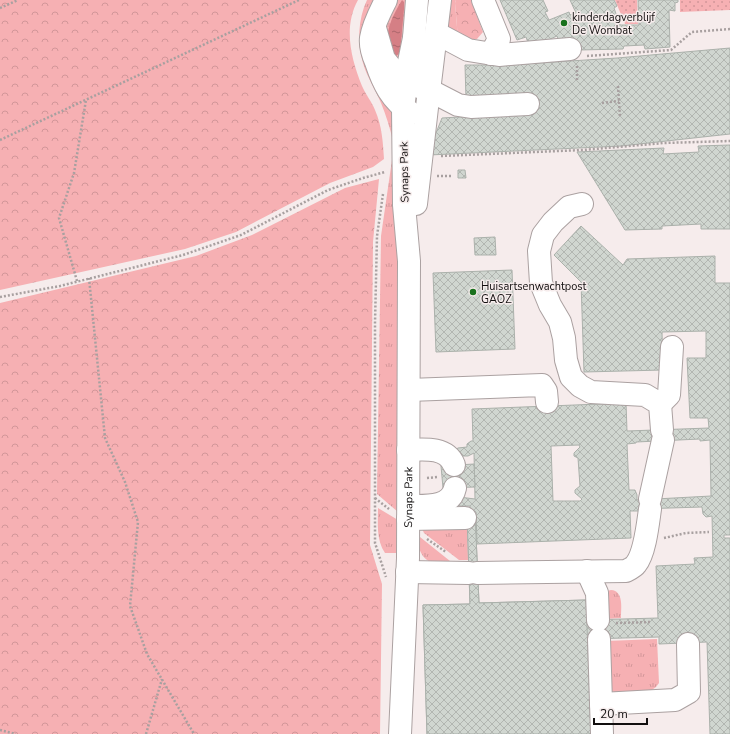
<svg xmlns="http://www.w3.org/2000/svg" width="730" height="734" viewBox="0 0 730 734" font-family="'Nunito Sans',sans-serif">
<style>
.grass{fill:url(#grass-tufts)}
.forest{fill:url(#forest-crowns)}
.garden{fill:url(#garden-dots)}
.water{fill:url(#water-ripples)}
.building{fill:url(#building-cross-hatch);stroke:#abb1ab;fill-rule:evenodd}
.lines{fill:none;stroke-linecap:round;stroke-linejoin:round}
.minor-casing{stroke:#aba1a1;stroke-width:24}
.path{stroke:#a8a0a0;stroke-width:2.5;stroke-dasharray:2 2;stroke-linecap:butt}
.minor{stroke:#fff;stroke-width:22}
.poi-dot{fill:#19711d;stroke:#f6ecec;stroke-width:1.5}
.labels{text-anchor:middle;stroke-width:3;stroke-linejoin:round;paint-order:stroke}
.poi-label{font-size:11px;fill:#120f0f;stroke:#f6ecec;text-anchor:start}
.street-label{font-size:11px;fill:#120f0f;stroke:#f6ecec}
</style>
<defs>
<pattern id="grass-tufts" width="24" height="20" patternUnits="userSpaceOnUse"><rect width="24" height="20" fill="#f6b0b3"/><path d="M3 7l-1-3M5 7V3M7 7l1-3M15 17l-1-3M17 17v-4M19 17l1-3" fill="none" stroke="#d29699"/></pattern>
<pattern id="forest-crowns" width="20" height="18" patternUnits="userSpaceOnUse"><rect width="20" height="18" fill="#f6b0b3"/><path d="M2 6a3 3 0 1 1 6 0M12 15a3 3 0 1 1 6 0" fill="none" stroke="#d29699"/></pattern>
<pattern id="garden-dots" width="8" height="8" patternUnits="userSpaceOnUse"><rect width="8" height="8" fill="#f6b0b3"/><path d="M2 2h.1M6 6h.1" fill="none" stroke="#d29699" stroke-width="1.8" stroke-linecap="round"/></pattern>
<pattern id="water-ripples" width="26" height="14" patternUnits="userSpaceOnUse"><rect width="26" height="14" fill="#d57f85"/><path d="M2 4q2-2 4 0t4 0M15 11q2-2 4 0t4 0" fill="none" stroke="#ab666b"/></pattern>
<pattern id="building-cross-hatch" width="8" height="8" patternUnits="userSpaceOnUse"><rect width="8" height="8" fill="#d0d6d0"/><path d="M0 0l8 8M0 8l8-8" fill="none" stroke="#b2b6b1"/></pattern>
</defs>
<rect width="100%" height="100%" fill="#f6ecec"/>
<g class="grass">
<path d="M367,0H376L394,106L393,141C390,128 386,115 381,103C375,89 367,77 363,63C357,43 358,19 367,0Z"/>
<polygon points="394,0 410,0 403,70 386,47 385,22"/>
<polygon points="449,0 456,0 455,3 458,39 447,29"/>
<polygon points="399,151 398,512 377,494 381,236 393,153"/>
<path d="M378,508L398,520L399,553H385C376,540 378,523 378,508Z"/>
<polygon points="467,524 468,560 459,560 424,533 421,526"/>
<path d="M415,533L455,565C426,564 421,562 415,533Z"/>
<path d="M611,590C624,591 621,608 621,618L604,619L607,591Z"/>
<polygon points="657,639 659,683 656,687 649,692 615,693 610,689 606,641"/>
</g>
<g class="forest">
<path d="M0,0H358C343,27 351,59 362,86C366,95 372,102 375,110C382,126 383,142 384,159L373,167L330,183L236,232L185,249L0,290Z"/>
<polygon points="456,0 471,0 483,32 477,39 458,39 455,3"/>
<polygon points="379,179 373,242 370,545 382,584 380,734 0,734 0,303 196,256 252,235 345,188"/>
</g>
<g class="garden">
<polygon points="615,0 637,0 638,24 625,24"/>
<polygon points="680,0 730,0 730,10 680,12"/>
</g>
<path class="water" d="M402,0L404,2V9L400,53L396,56C378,41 393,15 402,0Z"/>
<g class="building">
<polygon points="500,0 543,0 548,11 545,12 549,20 569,12 570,15 576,13 570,0 614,0 617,6 614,8 620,25 639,25 638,0 678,0 678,2 675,3 675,11 669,10 670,47 645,49 644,45 624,46 623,49 579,50 561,46 557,36 530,48 526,37 517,40"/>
<polygon points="730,48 730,134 621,146 429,155 430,148 442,118 529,113 466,99 465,65 507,65 617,58"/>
<polygon points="730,145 730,229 701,229 701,224 662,226 662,229 625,230 577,152 664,148 663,154 699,152 698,146"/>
<polygon points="458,170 465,170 466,178 458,178"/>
<path d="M581,226L623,265L627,259L715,256V283H730V535H724V538H730V734H710L707,642L659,644V637L588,639L591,734H427L423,605L470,604L467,513H475L479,603L586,600L587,620L658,618L656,566L695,564L694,558L713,557L712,516L706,517L703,514L702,507L638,509L639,511H630L631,538L477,544L476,512L470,509V506H460L457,504L459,497L475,499L474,453L468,456H458L455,450L458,448L467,447V444L471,441H473L472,409L626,403L627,431L709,428L708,418H690L687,358H706V331L662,332L663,370L584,372L581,282L554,255ZM700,439V441L710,440L711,496L637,500V495L635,490H629L627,444L636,443V442ZM579,445L580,447L574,453V456L578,458L580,486L575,490V493L582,499L580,501H553L551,446Z"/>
<polygon points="495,237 496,255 475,255 474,238"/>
<polygon points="512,270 515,349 436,352 433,273"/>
<polygon points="474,464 475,487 443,488 441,466"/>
<polygon points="467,513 475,513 479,603 586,600 591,734 427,734 423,605 470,604"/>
</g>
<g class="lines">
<defs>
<g id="minor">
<path d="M386,0C380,12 373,25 371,38C370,46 373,55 376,62C383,83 391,100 411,113"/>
<polyline points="483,0 499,39 491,54"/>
<polyline points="375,28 384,59 397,75 406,83 429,90 458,105 471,107 528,104"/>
<polyline points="436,33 468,50 499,55 570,49"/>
<polyline points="430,83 440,0"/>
<polyline points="416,204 429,90 414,38 417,0"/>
<polyline points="582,204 569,207 553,222 543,235 539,251 541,283 550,305 560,322 564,338 566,360 571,377 580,386 591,392 645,395 660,404 662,430"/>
<polyline points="409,390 542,385 546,391 547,402"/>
<polyline points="660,404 669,395 672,347"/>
<path d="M408,450C425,449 447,447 454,465"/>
<polyline points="650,499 663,440"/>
<path d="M413,506C428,506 451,507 455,488"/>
<polyline points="408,519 465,518"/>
<polyline points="587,571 597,593 598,620"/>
<polyline points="407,572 469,573"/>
<path d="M477,573L626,571C630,569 634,567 636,564C645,553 648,523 650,509"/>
<polyline points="599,639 602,734"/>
<polyline points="601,704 675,700 689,692 688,644"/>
<path id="s1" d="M400,734L408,558L409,261L404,205L403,108L409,62L414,38"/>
</g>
</defs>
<use href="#minor" class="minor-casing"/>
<g class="path">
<polyline points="0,8 18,0"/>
<polyline points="587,56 671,50 692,32 730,29"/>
<polyline points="577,66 577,81"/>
<polyline points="618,86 620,117"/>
<polyline points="602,103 619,101"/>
<polyline points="0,140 299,0"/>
<polyline points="441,156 583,150 664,143 730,141"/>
<polyline points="437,176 451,176"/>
<polyline points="383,194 377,236 375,323 375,543 386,577"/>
<polyline points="89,278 105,438 125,482 138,522 130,606 147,654 194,734"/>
<polyline points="77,281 59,218 74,173 86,100"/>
<polyline points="0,297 60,286 183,255 241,235 328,190 363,178 385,172"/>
<polyline points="427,478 438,477"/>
<polyline points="375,498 389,509"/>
<polyline points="664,538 686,533 709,532"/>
<polyline points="427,539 446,552"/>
<polyline points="616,623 652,622"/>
<polyline points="0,730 16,734"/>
<polyline points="146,734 162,679"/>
</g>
<use href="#minor" class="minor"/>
</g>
<g class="poi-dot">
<circle cx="564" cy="23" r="4"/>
<circle cx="473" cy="292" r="4"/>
</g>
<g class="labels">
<g class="poi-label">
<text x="572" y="21">kinderdagverblijf<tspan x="572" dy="13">De Wombat</tspan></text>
<text x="481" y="290">Huisartsenwachtpost<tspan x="481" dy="13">GAOZ</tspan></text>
</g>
<g class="street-label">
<text transform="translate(404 172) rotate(-91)" y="4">Synaps Park</text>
<text dy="4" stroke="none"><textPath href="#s1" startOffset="237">Synaps Park</textPath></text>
</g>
</g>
<path d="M594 718v6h53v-6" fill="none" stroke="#120f0f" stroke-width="2"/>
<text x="600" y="718" font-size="12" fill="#120f0f" stroke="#f6ecec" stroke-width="3" paint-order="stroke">20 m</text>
</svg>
